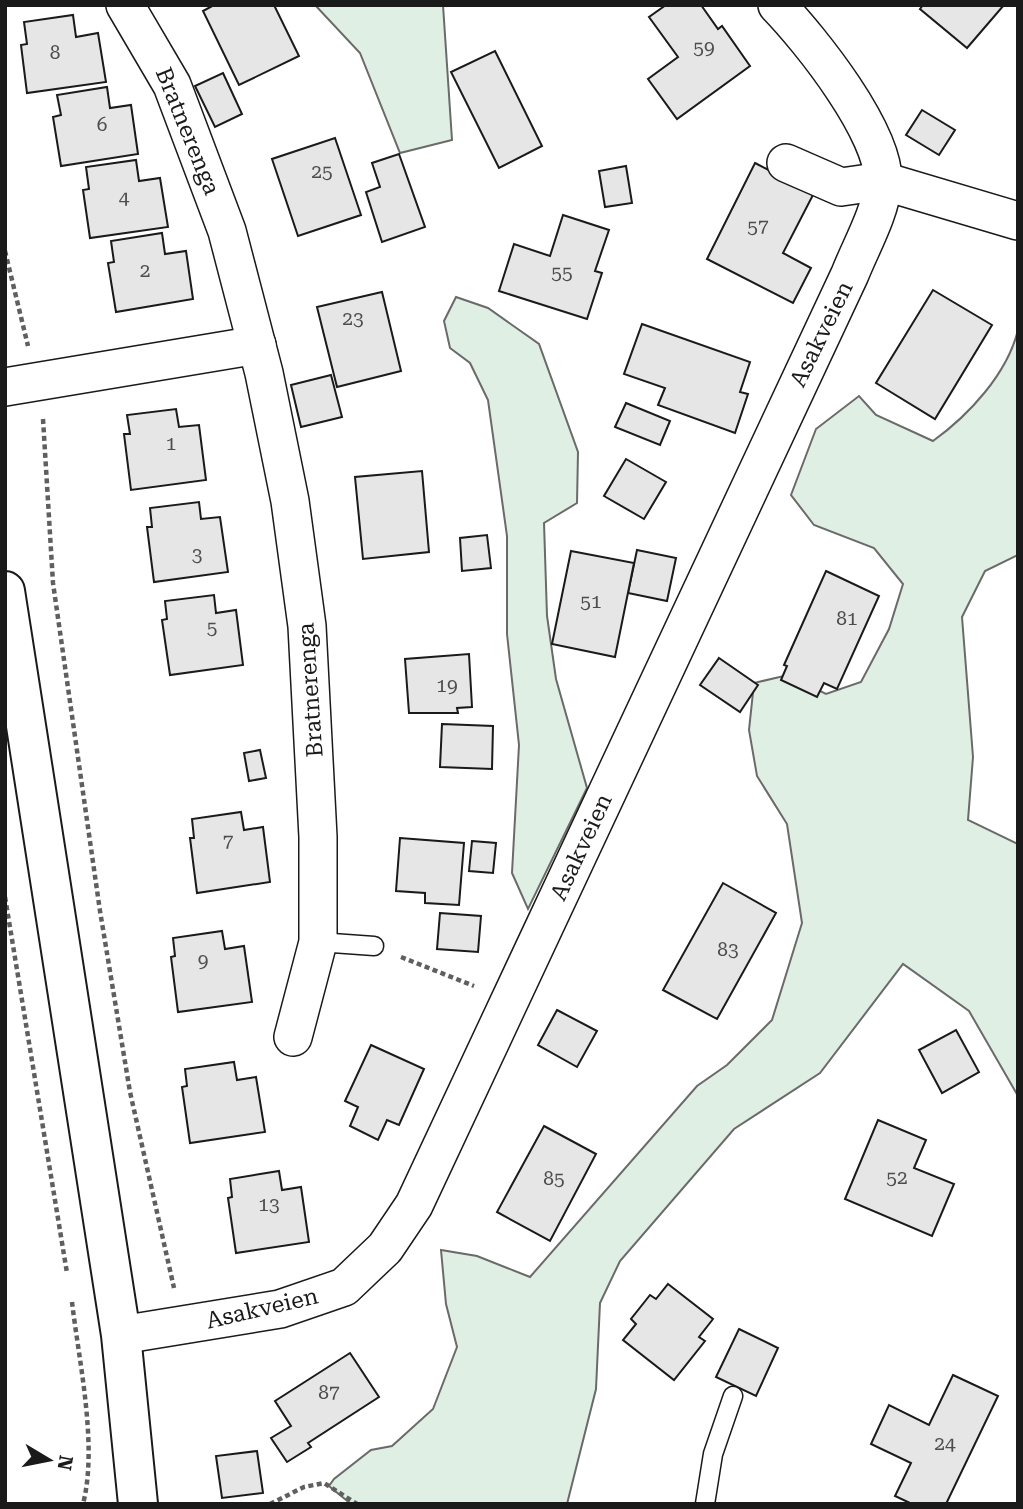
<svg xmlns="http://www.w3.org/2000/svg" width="1023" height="1509" viewBox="0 0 1023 1509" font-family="'Roboto Serif',serif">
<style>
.green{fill:#e0efe3;stroke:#6a6a6a;stroke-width:2}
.building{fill:#e6e6e6;stroke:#1a1a1a;stroke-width:2}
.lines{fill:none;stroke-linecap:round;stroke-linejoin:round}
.service-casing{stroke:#1a1a1a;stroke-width:21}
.minor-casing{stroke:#1a1a1a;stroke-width:40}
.secondary-casing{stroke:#1a1a1a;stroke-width:42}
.path{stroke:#5f5f5f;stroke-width:4.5;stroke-dasharray:5 3.5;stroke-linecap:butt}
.service{stroke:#fff;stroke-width:18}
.minor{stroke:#fff;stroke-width:37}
.secondary{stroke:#fff;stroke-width:38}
.labels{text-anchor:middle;stroke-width:5;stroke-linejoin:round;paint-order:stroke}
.number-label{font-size:19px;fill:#4d4d4d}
.street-label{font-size:23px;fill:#1a1a1a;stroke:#fff}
</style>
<rect width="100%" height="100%" fill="#fff"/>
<g class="green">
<polygon points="315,5 443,5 452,140 400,153 360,53"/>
<polygon points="456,297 488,308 539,344 578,452 577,503 544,523 547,616 556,679 587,788 528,909 512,873 519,745 507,634 507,536 488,400 470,363 450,348 444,321"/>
<path d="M1018,330V555L985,571L962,617L973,757L968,820L1018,844V1096L969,1011L903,964L820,1073L734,1129L620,1261L600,1303L596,1389L567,1504H351L329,1486L334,1479L371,1450L392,1446L433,1409L457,1347L446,1304L441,1250L477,1256L530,1277L697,1086L727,1065L772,1020L802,923L787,824L757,776L749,730L754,683L788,675L826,694L861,682L889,629L903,584L874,548L814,525L791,495L816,429L859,396L876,415L933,441C969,415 1007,374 1018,330Z"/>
</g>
<g class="building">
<polygon points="214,5 274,5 299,56 239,85 203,11"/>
<polygon points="666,5 701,5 718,29 722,26 750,66 677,119 648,79 678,57 649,17"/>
<polygon points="923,5 1004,5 967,48 920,9"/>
<polygon points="73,15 76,37 98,33 106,82 27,93 21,45 27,44 24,22"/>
<polygon points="495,51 542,146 499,168 451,72"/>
<polygon points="223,73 242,114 215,127 195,86"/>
<polygon points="107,87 110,108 131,105 138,154 61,166 53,117 61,115 57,95"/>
<polygon points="922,110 955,130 939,155 906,135"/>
<polygon points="335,138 361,215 298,236 272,159"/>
<polygon points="399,154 425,227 382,242 366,192 380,187 372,163"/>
<polygon points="136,160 139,181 160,178 168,227 90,238 83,190 89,189 86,167"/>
<polygon points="755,163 814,193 783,253 811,268 793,303 707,259"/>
<polygon points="626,166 632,203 605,207 599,171"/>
<polygon points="563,215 609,230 595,271 602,273 587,319 499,291 514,244 550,256"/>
<polygon points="162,233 165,254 186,251 193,299 116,312 108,263 114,262 111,241"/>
<polygon points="933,290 992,325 935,419 876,383"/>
<polygon points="382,292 401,371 337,387 317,307"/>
<polygon points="642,324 750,362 740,392 748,394 735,433 658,405 665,388 624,374"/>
<polygon points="331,375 342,417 301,427 291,385"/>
<polygon points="626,403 670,421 660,445 615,427"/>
<polygon points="176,409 179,427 199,425 206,480 131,490 124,434 130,434 127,415"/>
<polygon points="626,459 666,482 644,519 604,496"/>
<polygon points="422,471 429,552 363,559 355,477"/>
<polygon points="199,502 201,519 220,517 228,572 154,582 147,527 152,527 150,508"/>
<polygon points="487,535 491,568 462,571 460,538"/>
<polygon points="637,550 676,558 667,601 628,593"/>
<polygon points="571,551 634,563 615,657 552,644"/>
<polygon points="826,571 879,596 837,689 824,683 817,697 781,680 787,666 784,665"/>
<polygon points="214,595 216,613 236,610 243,665 170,675 162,620 167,619 165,601"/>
<polygon points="469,654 472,707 457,708 458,713 409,713 405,659"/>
<polygon points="719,658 758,685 740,712 700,685"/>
<polygon points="442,724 493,726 492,769 440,767"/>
<polygon points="260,750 266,778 249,781 244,753"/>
<polygon points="241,812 244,830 263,827 270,882 197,893 190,838 194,838 192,819"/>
<polygon points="400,838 464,843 459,905 425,903 425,893 396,891"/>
<polygon points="472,841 496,843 493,873 469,871"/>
<polygon points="723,883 776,913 717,1019 663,990"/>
<polygon points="440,913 481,916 478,952 437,949"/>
<polygon points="222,931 225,949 244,946 252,1002 178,1012 171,957 175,956 173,938"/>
<polygon points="557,1010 597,1031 577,1067 538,1045"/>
<polygon points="956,1030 979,1072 942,1093 919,1050"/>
<polygon points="371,1045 424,1069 399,1125 387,1120 378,1140 350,1126 358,1107 345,1101"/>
<polygon points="234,1062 237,1080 256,1077 265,1132 190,1143 182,1087 187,1086 185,1069"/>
<polygon points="878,1120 926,1140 914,1168 954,1184 932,1236 845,1199"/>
<polygon points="544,1126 596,1154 550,1241 497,1212"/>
<polygon points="279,1171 282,1190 301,1187 309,1242 236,1253 228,1198 232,1197 230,1179"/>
<polygon points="668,1284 713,1319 699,1337 705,1341 674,1380 623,1340 636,1324 631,1319 650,1295 656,1299"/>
<polygon points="739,1329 778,1348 756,1396 716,1377"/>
<polygon points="350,1353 379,1397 308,1443 311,1447 287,1462 271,1438 291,1426 275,1401"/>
<polygon points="953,1375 998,1396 946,1504 912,1504 895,1496 911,1463 871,1444 889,1405 929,1425"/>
<polygon points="257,1451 263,1493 222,1498 216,1456"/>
</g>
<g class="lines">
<defs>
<g id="service">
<polyline points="318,942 374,946"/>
<polyline points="705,1504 713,1454 733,1396"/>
</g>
<g id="minor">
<polyline points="125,5 172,85 227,231 264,373 290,501 307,626 318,837 318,942 293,1037"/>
<polyline points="786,163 841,187 883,181 1018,221"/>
<polyline points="5,387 257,345"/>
<path d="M121,1335L280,1309L344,1287L385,1248L414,1205L850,274C861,246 880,214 883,183C886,134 810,39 777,5"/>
</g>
<polyline id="secondary" points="5,591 121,1335 138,1504"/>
</defs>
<use href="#service" class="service-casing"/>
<use href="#minor" class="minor-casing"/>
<use href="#secondary" class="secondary-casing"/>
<g class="path">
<polyline points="5,251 28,346"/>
<polyline points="43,419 53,583 100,911 130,1092 174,1288"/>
<polyline points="5,897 67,1273"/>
<polyline points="401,957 474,986"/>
<path d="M72,1302C79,1362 98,1446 83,1504"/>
<polyline points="270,1504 304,1487 324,1483 357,1504"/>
</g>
<use href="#service" class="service"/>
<use href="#minor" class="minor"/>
<use href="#secondary" class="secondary"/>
</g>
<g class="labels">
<g class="number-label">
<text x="704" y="54">59</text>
<text x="55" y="59">8</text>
<text x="102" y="131">6</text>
<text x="322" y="178">25</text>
<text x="124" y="204">4</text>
<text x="758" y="233">57</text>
<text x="145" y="277">2</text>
<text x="562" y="279">55</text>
<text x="353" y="325">23</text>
<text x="171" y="450">1</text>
<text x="197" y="561">3</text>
<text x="591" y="608">51</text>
<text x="847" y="625">81</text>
<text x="212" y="634">5</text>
<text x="447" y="692">19</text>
<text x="228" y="848">7</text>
<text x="728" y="956">83</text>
<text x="203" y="967">9</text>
<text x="897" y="1184">52</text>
<text x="554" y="1185">85</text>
<text x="269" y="1211">13</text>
<text x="329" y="1399">87</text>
<text x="945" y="1450">24</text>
</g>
<g class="street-label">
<text transform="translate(188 131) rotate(68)" y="8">Bratnerenga</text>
<text transform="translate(821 334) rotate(-64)" y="8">Asakveien</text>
<text transform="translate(310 690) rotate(-94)" y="8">Bratnerenga</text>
<text transform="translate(581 847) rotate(-65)" y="8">Asakveien</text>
<text transform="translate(262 1308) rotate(-13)" y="8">Asakveien</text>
</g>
</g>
<rect width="1023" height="1509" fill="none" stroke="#1a1a1a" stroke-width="14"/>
<g transform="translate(49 1460) rotate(100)" stroke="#ffffff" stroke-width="5" paint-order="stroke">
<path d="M0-5L12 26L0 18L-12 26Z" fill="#1a1a1a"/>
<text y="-10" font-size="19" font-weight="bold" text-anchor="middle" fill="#1a1a1a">N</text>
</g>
</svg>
